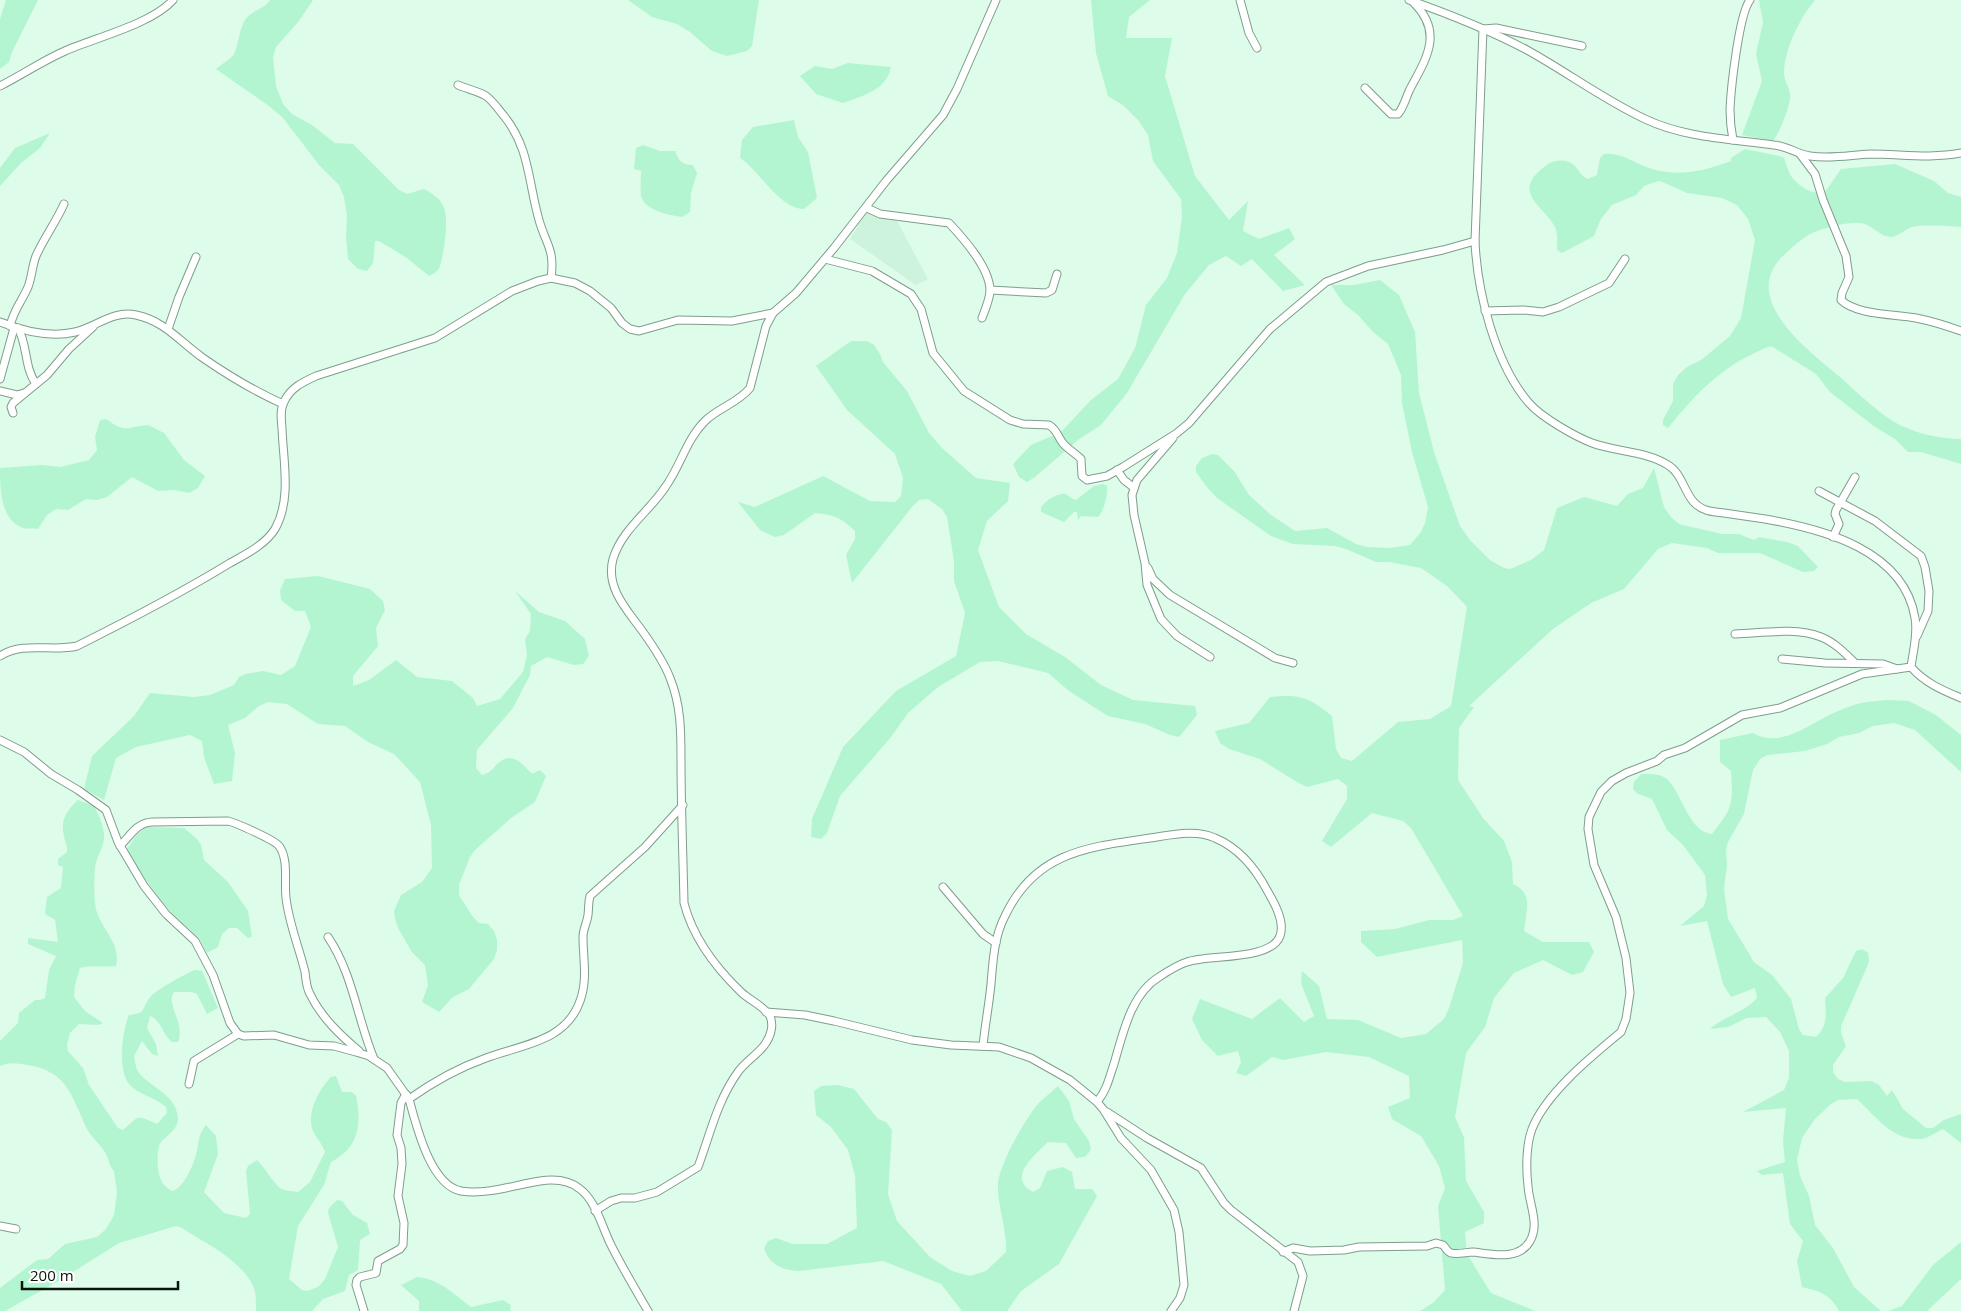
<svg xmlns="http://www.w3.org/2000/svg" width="1961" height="1311" viewBox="0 0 1961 1311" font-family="'Open Sans',sans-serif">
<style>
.built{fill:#cdf3dc}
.green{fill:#b4f5d1}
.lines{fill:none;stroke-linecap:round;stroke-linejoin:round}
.minor-casing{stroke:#809d8c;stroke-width:9}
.minor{stroke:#fff;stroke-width:7}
</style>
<rect width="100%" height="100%" fill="#ddfcea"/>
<polygon class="built" points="868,210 879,216 897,221 928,279 916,285 850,239"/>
<g class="green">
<polygon points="6,0 38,0 12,52 9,62 0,69 0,19"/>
<path d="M270,0H313L299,21L276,47L273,57L276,86L283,104L292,114L312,125L335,143L353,144L399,190L407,194L424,189C432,193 441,199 444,208C449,219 444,254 440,266C438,271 434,274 429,276L407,258L379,241H375L373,263L367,271L358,269L348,259L346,236L347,216L344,197L339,185L319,165L283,118L269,106L216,69C221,64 230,60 234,54C239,43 239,30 245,20C252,10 263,10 270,0Z"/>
<polygon points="628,0 759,0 752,46 747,51 727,56 712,51 690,32 677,24 652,17"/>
<polygon points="1091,0 1150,0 1129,17 1126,38 1172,38 1165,76 1195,176 1229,220 1248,201 1243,231 1259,239 1289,228 1295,239 1274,255 1305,285 1283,291 1252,259 1241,266 1226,256 1209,265 1185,294 1127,393 1101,425 1078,440 1035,477 1027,482 1019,477 1013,464 1031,445 1061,432 1091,400 1118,379 1135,348 1146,305 1167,278 1177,253 1182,217 1181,199 1153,161 1148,135 1138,120 1124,106 1108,96 1096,53"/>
<path d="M1759,0H1815C1799,20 1786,46 1784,71C1783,79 1789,86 1790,94C1792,103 1779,133 1773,141L1742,135L1762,81L1756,54L1763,22Z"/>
<path d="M848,63L891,67C887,90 862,96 843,103L816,94L800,76L815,66L832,69Z"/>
<path d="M794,120L798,137L808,152L817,198L804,209C779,209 760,171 740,158L742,140L753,127Z"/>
<polygon points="50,133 40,148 21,163 0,186 0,168 15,148"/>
<path d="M643,145L660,151H675C679,161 682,165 693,165L697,173L691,193L690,212L682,217C669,215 645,211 641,196C640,188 641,179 641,171L634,169L636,148Z"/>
<path d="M1745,149L1783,157C1787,163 1787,170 1791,176C1798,186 1813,196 1825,192L1841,169L1895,164L1934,181L1948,193L1961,197V227C1950,226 1921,224 1912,227C1905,229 1899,236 1892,237C1883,238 1873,227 1865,224C1852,220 1822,228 1810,234C1801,239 1794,246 1786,253C1736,297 1807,349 1840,377C1858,393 1881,416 1902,426C1919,434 1942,439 1961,439V464L1921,452H1908L1895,439L1875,427L1830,392L1816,374L1771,346C1725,363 1698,391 1668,428L1663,425V420L1673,401V384L1678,375L1687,367L1701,360L1730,336L1741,318L1755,240L1748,219L1737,205L1722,198L1687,193L1660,181L1655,182L1644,186L1636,195L1612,205L1601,219L1594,236L1562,253L1557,250C1557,244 1558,233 1555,227C1543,205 1511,193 1544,167C1551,161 1559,159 1569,162C1578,165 1579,176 1588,179L1597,175L1600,158L1604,154C1622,152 1635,164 1652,169C1681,177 1703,171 1731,161V158Z"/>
<path d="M1380,280L1399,295L1415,332L1419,393L1434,452L1460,526L1470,540L1490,560L1504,568L1510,569L1531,560L1544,550L1557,508L1584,497L1617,506L1628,494L1643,488L1654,468L1664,507L1671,517L1679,524L1722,534H1739L1754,540L1759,537L1787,542L1798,546L1818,567L1814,571L1803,572L1760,553H1718L1707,548L1672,543L1658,549L1624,589L1591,603L1553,629L1469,706L1474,707L1459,728L1458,780L1483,818L1504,841L1512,862L1513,884C1534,893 1526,912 1524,931L1543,942H1589L1594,952L1583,972L1572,975L1543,960L1514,973L1494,998L1485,1027L1466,1053L1455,1117L1464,1137L1466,1181L1484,1212V1223L1465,1232L1467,1254L1491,1293L1535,1311H1420L1434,1302L1445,1290L1438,1206L1445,1188L1439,1166L1421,1136L1392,1119L1388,1107L1410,1098L1409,1076L1369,1057L1326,1052L1283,1060L1272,1057L1246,1076L1236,1073L1241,1062L1238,1051L1218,1056L1202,1040L1192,1019L1200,999L1252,1019L1280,998L1304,1022L1314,1016L1301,983L1302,971L1319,986L1327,1019L1358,1020L1401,1038L1426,1034L1444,1019L1449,1008L1463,963L1462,940L1377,957L1361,942V931L1395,929L1429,920H1453L1463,916L1411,828L1403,821L1372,813L1331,847L1322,841L1347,799V786L1338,779L1307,787L1297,782L1260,759L1229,749L1220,743L1215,731L1249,723L1270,697C1301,694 1308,697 1332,716L1336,749L1341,758L1352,761L1398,722L1430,719L1451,706L1467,607L1447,586L1421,568L1389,562H1376L1346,549L1335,546L1293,544L1271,536L1217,498L1206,486L1196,472V466L1202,458L1212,454L1218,455L1234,471L1249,495L1271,515L1295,531L1327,528L1356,544L1367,547L1389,548L1410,545L1421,532L1425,523L1428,507L1412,452L1402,403L1401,375L1388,344L1373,332L1358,315L1344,304L1331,285H1354Z"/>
<path d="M851,341H867L874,345L880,354L883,362L907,391L929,433L942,448L976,478L1010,483L1008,501L987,521L978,550L999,607L1026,634L1065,657L1101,685L1133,700L1195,706L1197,715L1179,737L1170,735L1145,724L1108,716L1069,691L1048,673L998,661L980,662L938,687L908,713L891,737L840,796L827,833L821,839L811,837L812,819L843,747L896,691L956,656L965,613L954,581V561L947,517L942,509L928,499L919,500L912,507L852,583L846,555L855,539V531C840,517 835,515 815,513L784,535L775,537L760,530L738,502L755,507L823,476L870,501L895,502L901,496L903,478L895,454L847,410L816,366Z"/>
<path d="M106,419C127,434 126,427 148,425L164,433L184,460L205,476L198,488L189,493L174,490L158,491L132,477L107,497L97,500L86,499L68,510L56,509L47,515L38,529C34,528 27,529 23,528C0,520 0,487 0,468L42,465L60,467L89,460L97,450L95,437L100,420Z"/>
<path d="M1103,484L1107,486C1108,495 1104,511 1098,517L1081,516L1078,520L1077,512H1074L1064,522L1041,512V507C1044,502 1058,492 1065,494C1069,495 1071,499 1076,500L1094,486Z"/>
<path d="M318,576L370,589L383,601L385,610L376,628L378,646L353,676V686L369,680L396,660L417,677L452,681L473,698L477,706L500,699L523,672L527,655L525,639L530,631L531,614L515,591L539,612L565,621L585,639L589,656L583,664L574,665L547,657L531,666L530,675L513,708L477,750L476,768L482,775C494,772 492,767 501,761C514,752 524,766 532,774L540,770L546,776L535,802L511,818L475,850L470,857L459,885V895L473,917L479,923L488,924L494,931L497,940V950L494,959L469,989L453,997L439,1012L422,1002L428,985L425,965L412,952L398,928L395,919L394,911L401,895L422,882L432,868L431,825L420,782L394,754L368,742L345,726L318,724L287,704L268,702L259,706L245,718L228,725L235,753L232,781L214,784L204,757L202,741L190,735L136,747L116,758L104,800L84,789L92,756L134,716L150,693L194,697L210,695L234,685L239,677L246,674L263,671L281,675L295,666L311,627L305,611H295L281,600L280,590L285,579Z"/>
<path d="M1889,700L1909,701L1936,715L1961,735V772L1915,730L1894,723L1873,726L1859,733L1839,737L1827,744L1805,751L1768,755L1761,758L1753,770L1744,814L1728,842L1726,850L1727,865L1724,889L1728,919L1754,962L1772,975L1791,999L1799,1029L1803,1035L1816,1037C1828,1026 1826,1014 1825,998L1843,978L1856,951L1862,949L1868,953L1869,961L1867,967L1841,1026V1033L1846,1046L1833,1065V1072L1838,1079L1845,1082L1872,1081L1879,1085L1887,1096L1892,1090L1903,1109L1926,1128H1933L1944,1120L1961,1114V1143L1943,1129C1937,1132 1928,1138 1921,1139C1893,1141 1876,1117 1857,1099L1838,1100L1831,1104L1815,1119L1802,1138L1797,1160L1800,1176L1809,1196L1815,1225L1833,1248L1854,1287L1881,1311H1839C1831,1294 1818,1291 1802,1287L1797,1261L1803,1241L1790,1224L1783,1173L1762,1175L1757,1171L1785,1162L1783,1141L1786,1108L1743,1112L1784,1090L1789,1078V1051L1780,1032L1766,1017L1747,1018L1728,1027L1710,1029C1724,1016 1744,1013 1757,998L1755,988L1731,997L1723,984L1707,921L1680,926L1704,906L1707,895L1705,875L1683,845L1667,830L1652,799L1638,794L1633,789L1634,782L1641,774C1650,774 1661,773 1668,780C1682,794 1689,832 1712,834C1733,807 1733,805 1731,771L1720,762V740L1753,733C1778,747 1800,730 1822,719C1832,713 1843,709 1854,705C1865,701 1877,701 1889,700Z"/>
<path d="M78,800L94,806C99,816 105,827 104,839C103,849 96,858 95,868C94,879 94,892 95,903C97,927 122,941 116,966C104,968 91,964 80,968L75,985L74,997L85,1011L103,1023L98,1025L79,1024L70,1033L67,1045L68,1051L83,1068L89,1085L118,1128L123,1130C140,1115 136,1115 157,1124L167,1113L166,1107C156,1098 141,1095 132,1087C116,1074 122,1032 129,1015C148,1013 141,1008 151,996C155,991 188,972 195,970C198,970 199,970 202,971L218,1008L207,1014L197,994L192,992H174C165,1005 186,1023 178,1042H172C163,1035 161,1020 150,1016L147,1028L156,1044L158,1056L152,1054L142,1041L134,1056C135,1062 136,1070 140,1074C153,1089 175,1094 178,1117C179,1129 168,1134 161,1142C156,1149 157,1172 161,1180C163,1185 167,1188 172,1191C183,1189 193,1166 196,1155C199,1144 198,1134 206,1125L216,1136L218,1154L204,1192L224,1213L246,1218L250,1214L246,1171L248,1166L257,1160C264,1166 275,1186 282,1189C287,1191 293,1191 298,1192L310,1182L325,1152C321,1141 314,1136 312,1128C307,1111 320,1088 331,1077L336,1076L342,1092H352L356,1096C362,1124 359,1148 331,1162L324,1185L298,1226L289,1279L302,1290L307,1291L318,1287L325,1279L338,1247L328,1213L329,1208L337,1200L342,1201L353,1215L367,1223L370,1234L360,1240L358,1270L349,1275L345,1291L323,1299L312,1311H256C256,1305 256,1297 255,1291C245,1261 206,1244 182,1228L176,1226L119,1243L57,1282L5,1311H0V1288L37,1260L48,1259L65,1244L97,1237L106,1229L114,1215L117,1193L114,1171C109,1166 109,1160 106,1154C101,1145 92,1138 87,1129C71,1096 68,1071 27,1065C17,1063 9,1062 0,1066V1041L18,1023L19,1013L35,1000H40L45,998L49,970L56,956L28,944V938L58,942L55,920L45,914L47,897L61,888L63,867L58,865V859L67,852C68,846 65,843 64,836C60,820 67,810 78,800Z"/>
<polygon points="147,827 184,828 197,839 201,845 204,860 228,882 248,911 252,937 248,938 237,928 229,928 222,934 218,947 207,953 199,938 175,916 160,900 135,864 127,849 136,835"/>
<path d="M838,1085L854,1089L878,1119L886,1122L892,1130L888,1194L897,1221L930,1257L952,1271L970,1276L986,1271L1006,1252C1007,1228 997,1206 998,1183C1000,1163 1025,1119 1038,1104C1044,1097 1052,1092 1058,1086L1069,1101L1074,1119L1089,1141L1091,1150L1085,1157L1076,1158L1066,1143L1048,1142C1035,1155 1006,1178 1033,1192L1040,1188L1047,1171L1063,1167L1072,1172L1075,1189H1092L1097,1196L1059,1264L1021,1291L1007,1311H962L941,1284L883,1261L799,1271C783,1270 769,1265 764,1248L768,1241L776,1238L793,1244H827L857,1228L855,1176L848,1150L831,1127L816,1115L814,1091L821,1086Z"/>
<polygon points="1961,1242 1961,1279 1927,1311 1888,1311 1902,1306 1933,1265"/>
<path d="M417,1277C439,1279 453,1293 471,1307L503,1300L511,1305L510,1311H419V1301L401,1285Z"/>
</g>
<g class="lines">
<defs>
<g id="minor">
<polyline points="1240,0 1249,33 1257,48"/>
<path d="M1409,0C1449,14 1489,30 1527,50C1567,72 1604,100 1645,119C1685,138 1731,139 1774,145C1787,146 1797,154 1810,156C1831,159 1850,155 1870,154C1901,154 1930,159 1961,153"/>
<path d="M1582,46L1496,28L1483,29L1475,241C1477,291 1495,364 1529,403C1541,417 1574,436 1592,443C1616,452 1646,451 1668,465C1686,476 1684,503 1706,510C1711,512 1718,512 1724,513C1738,515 1752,517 1765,519C1823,529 1904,550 1915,618C1918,634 1913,652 1911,667C1925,683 1942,690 1961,698"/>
<path d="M458,85C467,89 478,91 486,96C494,102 498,109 504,116C530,148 528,182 539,220C546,245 555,249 551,278"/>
<path d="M0,86C22,75 42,61 65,51C94,38 152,24 173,0"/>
<path d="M1365,88L1391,114H1398C1404,107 1406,97 1410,89C1426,59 1444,33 1414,3"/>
<path d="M1733,140C1731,130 1730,119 1730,109C1731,88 1739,14 1750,0"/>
<path d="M1800,154L1815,174L1823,200L1846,256L1849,277L1842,293L1841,300C1856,315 1895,314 1916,318C1931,321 1947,326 1961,331"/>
<path d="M867,208L880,214L949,223C964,239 991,269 990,292C989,301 985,310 982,318"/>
<path d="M825,259L872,271L911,294L921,309L933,353L964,391L1010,420L1023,424L1049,425C1057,430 1057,435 1062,442C1066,448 1075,453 1081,459L1082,476L1087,480L1107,476L1123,467L1177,433L1189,423L1270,329L1326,282L1368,266L1443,250L1475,241"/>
<polyline points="990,290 1046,293 1052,290 1057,274"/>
<polyline points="1485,311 1523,310 1543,312 1559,307 1609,283 1625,259"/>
<path d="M0,322C23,331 50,338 75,332C96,327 113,310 136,315C165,321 180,342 203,358C229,376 254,391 283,404"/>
<path d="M10,326C14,309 22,301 28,287C32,277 32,266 36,256C44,238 56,222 64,204"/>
<path d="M18,328C28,346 24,367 36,384"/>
<polyline points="168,329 179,297 196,257"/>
<polyline points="0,379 14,328"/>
<polyline points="0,391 17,395 24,393"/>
<polyline points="13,413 11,407 13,403 47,375 69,349 93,327"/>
<polyline points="1173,438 1137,480 1132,495 1134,515 1145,563 1147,585 1161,619 1177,636 1210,657"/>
<polyline points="1117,470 1124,480 1133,487"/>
<polyline points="1819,491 1875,521 1921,556 1925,567 1929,591 1928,611 1917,636"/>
<polyline points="1833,537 1839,524 1835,514 1836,510 1855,477"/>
<polyline points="1148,568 1153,579 1170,595 1275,658 1293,663"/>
<path d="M1735,634C1763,633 1795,627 1821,637C1834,642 1845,653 1855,663"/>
<path d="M0,656C24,641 51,652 77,646C129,620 181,593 230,563C246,554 265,545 275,529C292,499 283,460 282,428C281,419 280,409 284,402C290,388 303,382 316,376L435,338L512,291L538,281L551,278L575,283L590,291L611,308L622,323L630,329L639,331L678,320L732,321L773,313L796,293L834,248L886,181L943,115L957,89L996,0"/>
<polyline points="1782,659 1825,663 1883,664 1897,669"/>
<path d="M0,740L24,752L51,774L78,790L106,810L118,842L144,886L166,914L195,941L213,975L230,1023L238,1034L244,1036L274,1035L309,1045L334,1046L356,1052L369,1056L387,1068L409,1099C416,1124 430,1185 461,1191C488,1195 514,1185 540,1181C554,1179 569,1180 580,1189C596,1201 602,1227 611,1245C622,1267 635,1289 648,1311"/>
<path d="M120,846C130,836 137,822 153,822L228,821C236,823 275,840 279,846C289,859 284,882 286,898C289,924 299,947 305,972C306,979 306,987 310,994C321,1017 340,1035 359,1051"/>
<polyline points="943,887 983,934 996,943"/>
<path d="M328,937C353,974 357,1018 374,1059"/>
<polyline points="766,1012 805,1015 834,1021 912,1040 951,1045 999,1047 1031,1058 1070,1080 1097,1102 1103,1109 1121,1138 1151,1170 1174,1210 1179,1232 1184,1285 1180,1298 1171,1311"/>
<path d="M983,1046C985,1025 989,1005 991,984C993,961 994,937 1005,916C1035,852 1088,847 1150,838C1171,835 1195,829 1215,838C1239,848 1256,869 1268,892C1275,904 1285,922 1280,936C1271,961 1208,954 1187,962C1177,965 1168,971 1159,977C1131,994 1123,1033 1114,1064C1109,1078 1107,1090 1097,1102"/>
<polyline points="189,1084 194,1061 238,1034"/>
<path d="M409,1099C433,1082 458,1068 486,1058C520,1045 566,1042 580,1001C588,979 583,959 583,937C583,929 587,923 588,915C589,908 588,903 590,896L645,847L683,805"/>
<polyline points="1107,1112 1147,1138 1201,1168 1224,1203 1231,1210 1298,1262 1303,1276 1294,1311"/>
<path d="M595,1211L611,1201L621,1198H635L657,1192L698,1167C710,1135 717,1101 738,1072C748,1058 767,1050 771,1031C772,1027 772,1021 770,1016C764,1006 749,1000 741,992C715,967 693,938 684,903C683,855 681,807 681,760C681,731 681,705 670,678C664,662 653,646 643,632C628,611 605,588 613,559C622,529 650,511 666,486C681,465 686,440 705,421C718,408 738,403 750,388L766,326L773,313"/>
<polyline points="0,1226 16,1229"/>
<path d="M1283,1252L1293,1248L1310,1251L1344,1250L1359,1247L1427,1246L1436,1243L1443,1245C1446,1248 1447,1252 1451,1253C1458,1255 1466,1252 1473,1252C1491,1254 1519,1261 1530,1241C1540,1224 1529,1204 1528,1186C1526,1169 1526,1145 1532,1129C1546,1093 1592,1056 1621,1032L1626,1019L1630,993L1626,958L1616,917L1594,865L1588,829L1589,817L1601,792L1612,781L1626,773L1657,761L1664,755L1685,748L1742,715L1780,708L1862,674L1911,667"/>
<polyline points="364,1311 356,1285 357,1280 360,1277 376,1273 378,1261 400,1249 403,1245 404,1223 398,1196 402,1164 401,1148 397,1135 401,1103 406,1094"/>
</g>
</defs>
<use href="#minor" class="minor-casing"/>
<use href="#minor" class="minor"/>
</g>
<path d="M22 1281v8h156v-8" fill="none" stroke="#09140e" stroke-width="2.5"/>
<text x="30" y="1281" font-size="15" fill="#09140e" stroke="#ffffff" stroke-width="4" paint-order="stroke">200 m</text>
</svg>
